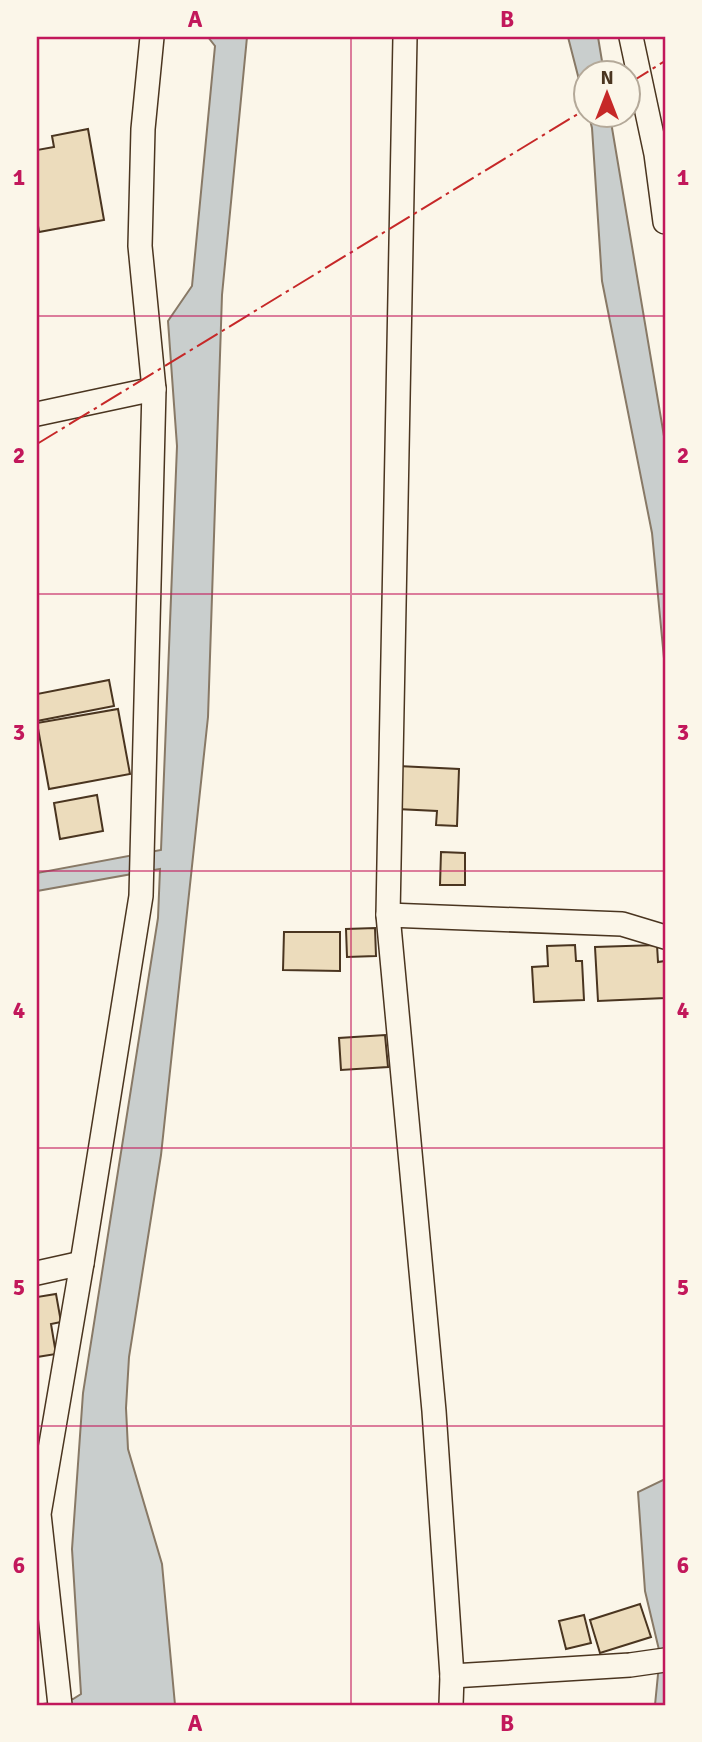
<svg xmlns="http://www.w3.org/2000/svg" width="702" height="1742" viewBox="0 0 702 1742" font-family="Signika,sans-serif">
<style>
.water{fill:#c9cecd;stroke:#887966;stroke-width:2}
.building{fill:#ecdcbc;stroke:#4a3520;stroke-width:2}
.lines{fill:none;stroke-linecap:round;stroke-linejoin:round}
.street-casing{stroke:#4a3520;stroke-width:26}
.street{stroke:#fbf6e9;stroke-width:23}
.power{stroke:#c62828;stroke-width:2;stroke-dasharray:24 5 3.5 5;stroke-linecap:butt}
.grid{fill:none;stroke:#c2185b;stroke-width:2;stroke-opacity:0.55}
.neatline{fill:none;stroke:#c2185b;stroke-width:2.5}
.grid-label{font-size:23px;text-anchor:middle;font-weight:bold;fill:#c2185b}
</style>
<rect width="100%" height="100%" fill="#fbf6e9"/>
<g class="water">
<polygon points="208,37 247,37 222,295 208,717 161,1155 129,1357 126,1408 128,1449 162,1564 175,1705 37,1705 73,1699 81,1694 72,1549 83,1393 158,918 160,869 37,891 37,873 161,850 177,446 168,321 192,286 215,46"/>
<polygon points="568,37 598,37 604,73 586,74 586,107"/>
<polygon points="589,116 610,116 665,442 665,669 652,533 602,281 592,128"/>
<polygon points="665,1479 665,1705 655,1705 660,1654 645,1591 638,1492"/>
</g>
<g class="building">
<polygon points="88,129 104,220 39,232 37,220 37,150 54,147 52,136"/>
<polygon points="109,680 114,706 37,721 37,694"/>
<polygon points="118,709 130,774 49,789 37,723"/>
<polygon points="398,766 459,769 457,826 436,825 437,811 397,809"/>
<polygon points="97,795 103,831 60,839 54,803"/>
<polygon points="441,852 465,853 465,885 440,885"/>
<polygon points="375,928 376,956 347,957 346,929"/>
<polygon points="284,932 340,932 340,971 283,970"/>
<polygon points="575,945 576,961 582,961 584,1000 534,1002 532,967 548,966 547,946"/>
<polygon points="657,945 658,962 665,961 665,998 598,1001 595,947"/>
<polygon points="385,1035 388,1067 341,1070 339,1038"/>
<polygon points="56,1294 61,1322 51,1324 56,1354 37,1357 37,1297"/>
<polygon points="640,1604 651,1637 600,1653 590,1620"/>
<polygon points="584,1615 591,1643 566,1649 559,1621"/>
</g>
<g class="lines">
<defs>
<g id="street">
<polyline points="405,37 388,915 434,1411 452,1676 451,1705"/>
<polyline points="631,37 656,154 665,222"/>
<polyline points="37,414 154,389"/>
<polyline points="388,915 622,924 665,937"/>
<polyline points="37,1273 82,1263"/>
<polyline points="452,1676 630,1665 665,1660"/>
<polyline points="60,1705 39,1514 82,1263 141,896 154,389 140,246 143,129 152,37"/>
</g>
</defs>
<use href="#street" class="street-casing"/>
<use href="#street" class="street"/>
<g class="power">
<polyline points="628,84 665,61"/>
<polyline points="37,444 586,109"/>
</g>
</g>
<path class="grid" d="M351,37V1705M37,316H665M37,594H665M37,871H665M37,1148H665M37,1426H665"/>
<rect width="702" height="1742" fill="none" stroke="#fbf6e9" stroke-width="77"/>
<g transform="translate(607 94)"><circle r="33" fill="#fbf6e9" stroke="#b4a999" stroke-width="2"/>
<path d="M0-5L12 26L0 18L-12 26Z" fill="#c62828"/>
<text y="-10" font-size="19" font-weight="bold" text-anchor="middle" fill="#4a3520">N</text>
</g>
<rect x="38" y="38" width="626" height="1666" class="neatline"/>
<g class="grid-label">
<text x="195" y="27">A</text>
<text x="507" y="27">B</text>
<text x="19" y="185">1</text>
<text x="683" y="185">1</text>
<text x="19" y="463">2</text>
<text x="683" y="463">2</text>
<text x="19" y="740">3</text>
<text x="683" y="740">3</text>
<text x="19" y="1018">4</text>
<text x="683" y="1018">4</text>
<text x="19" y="1295">5</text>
<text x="683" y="1295">5</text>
<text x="19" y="1573">6</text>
<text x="683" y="1573">6</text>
<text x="195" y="1731">A</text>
<text x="507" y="1731">B</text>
</g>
</svg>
